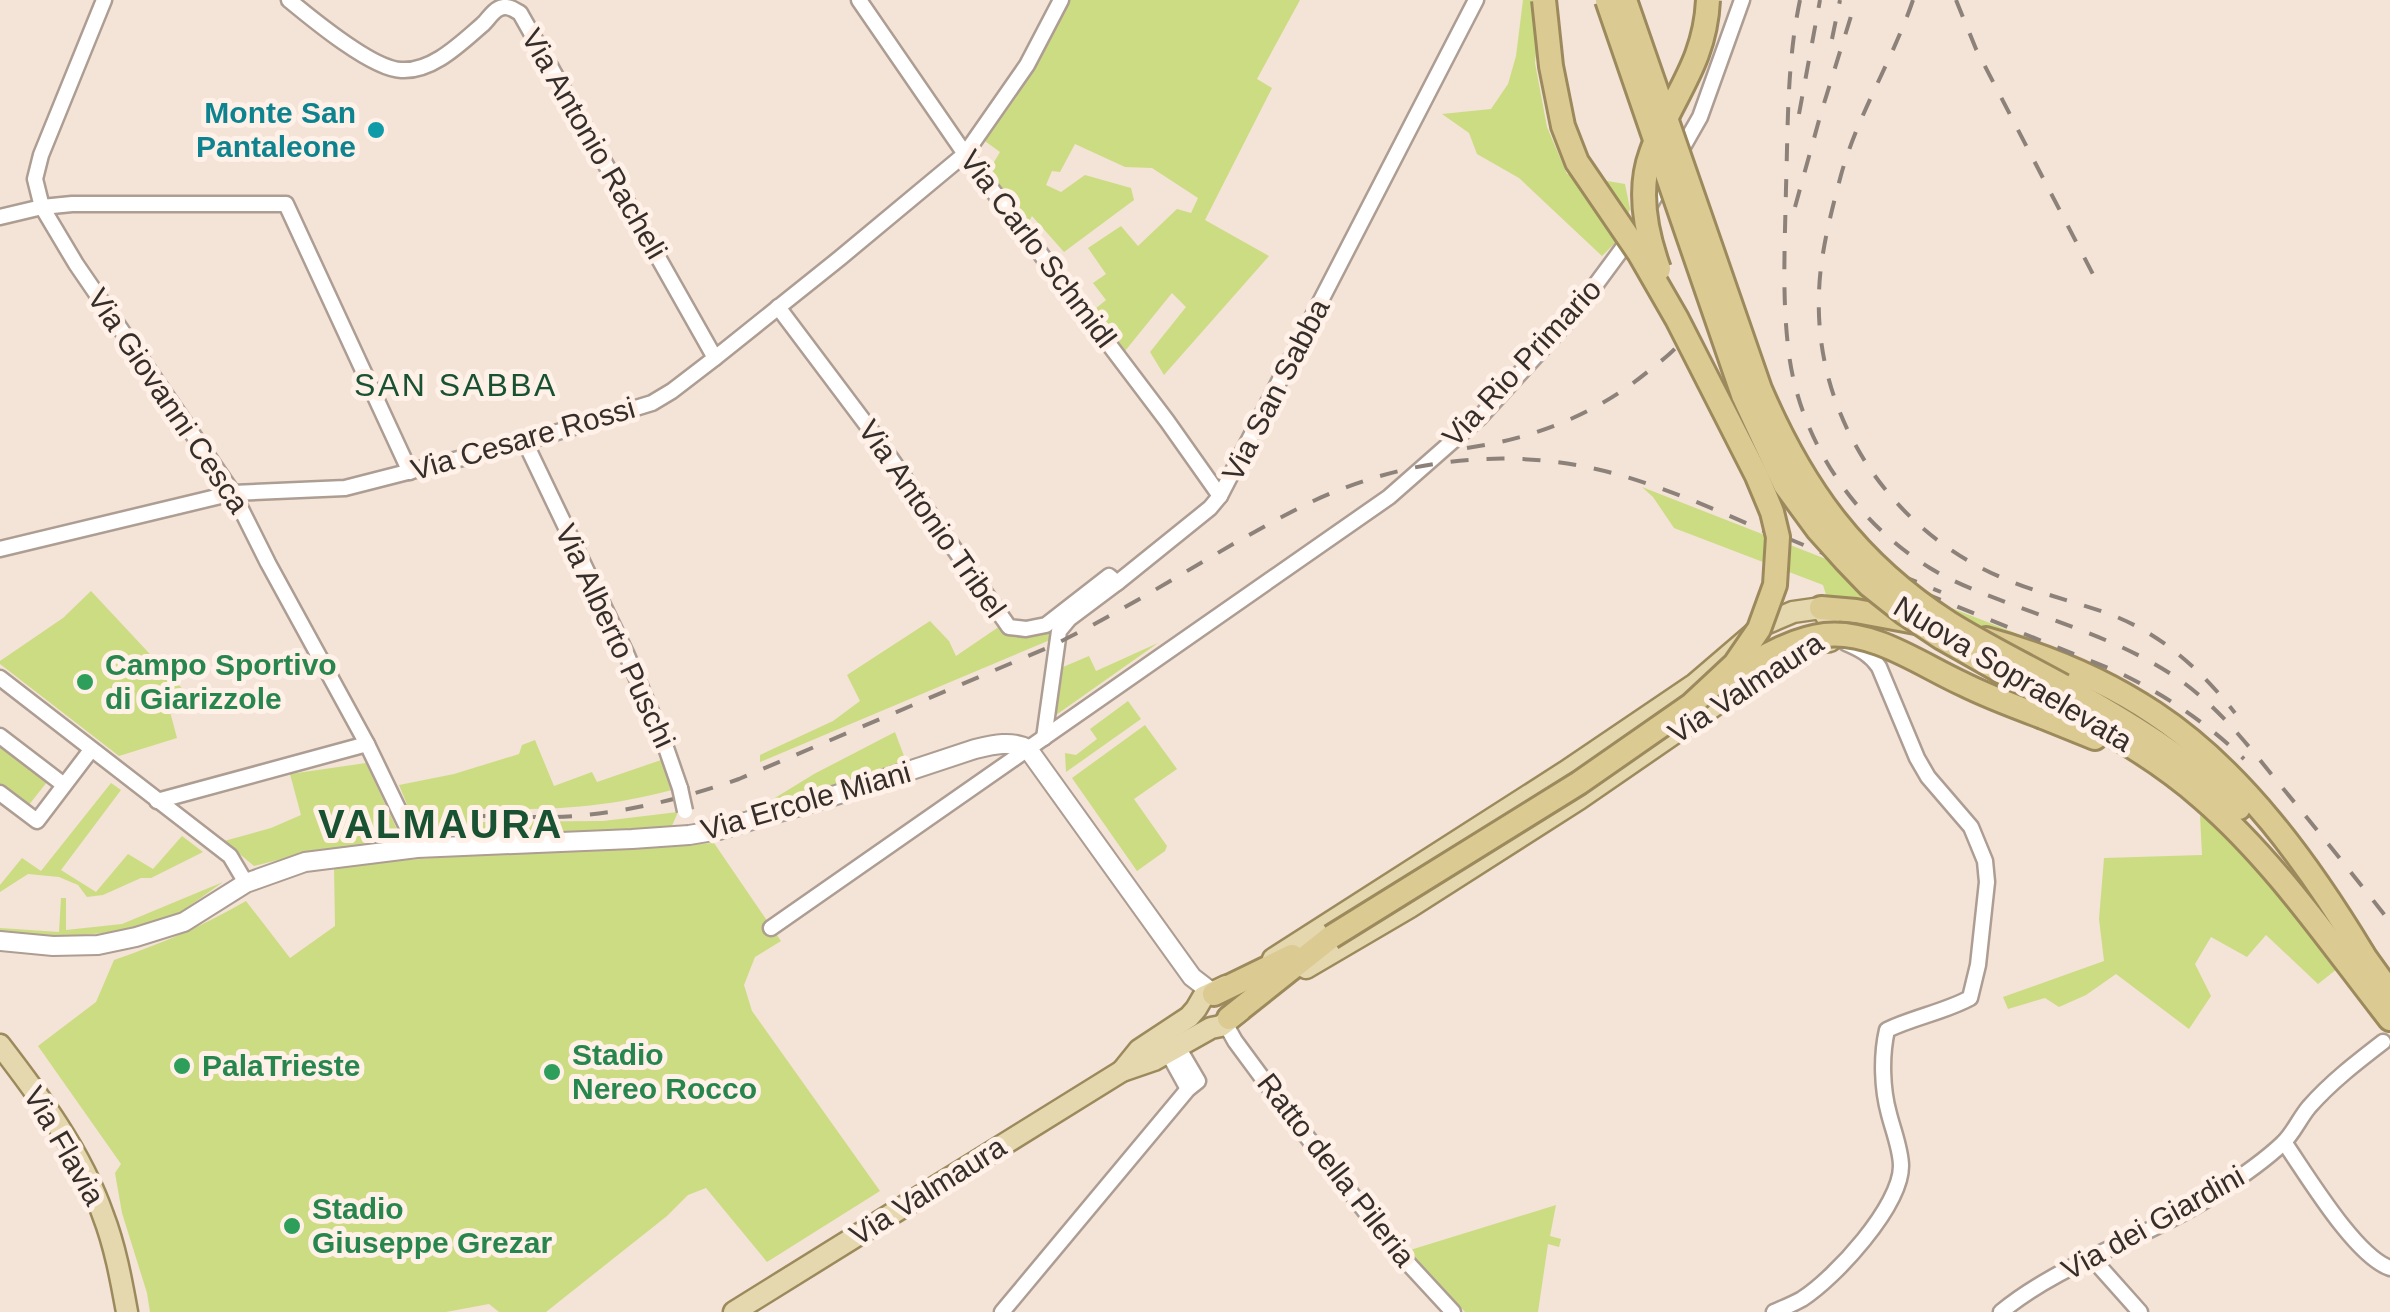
<svg xmlns="http://www.w3.org/2000/svg" width="2390" height="1312" viewBox="0 0 2390 1312" font-family="Helvetica,sans-serif">
<style>
.green{fill:#ccdc83}
.lines{fill:none;stroke-linecap:round;stroke-linejoin:round}
.minor-casing{stroke:#ad9d92;stroke-width:19}
.tertiary-casing{stroke:#ad9d92;stroke-width:22}
.primary-casing{stroke:#9c8a5d;stroke-width:25}
.trunk-casing{stroke:#9c8a5d;stroke-width:28}
.minor{stroke:#fff;stroke-width:14}
.tertiary{stroke:#fff;stroke-width:18}
.primary{stroke:#e5d7ae;stroke-width:20}
.trunk{stroke:#dcca93;stroke-width:22}
.rail{stroke:#8d827a;stroke-width:4;stroke-dasharray:18 18;stroke-linecap:butt}
.minor-bridge-casing{stroke:#ad9d92;stroke-width:19;stroke-linecap:butt}
.trunk-bridge-casing{stroke:#9c8a5d;stroke-width:28;stroke-linecap:butt}
.minor-bridge{stroke:#fff;stroke-width:14}
.trunk-bridge{stroke:#dcca93;stroke-width:22}
.culture-dot{fill:#0f9aa8;stroke:#fff1e8;stroke-width:4}
.leisure-dot{fill:#2e9e5b;stroke:#fff1e8;stroke-width:4}
.labels{text-anchor:middle;stroke-width:10;stroke-linejoin:round;paint-order:stroke}
.culture-label{font-size:30px;font-weight:bold;fill:#0d838f;stroke:#fff1e8;text-anchor:end}
.street-label{font-size:30px;fill:#352e2a;stroke:#fff1e8}
.leisure-label{font-size:30px;font-weight:bold;fill:#27864d;stroke:#fff1e8;text-anchor:start}
.neighbourhood-label{font-size:32px;letter-spacing:2.5px;fill:#195232;stroke:#fff1e8}
.district-label{font-size:40px;font-weight:bold;letter-spacing:2.5px;fill:#195232;stroke:#fff1e8}
</style>
<rect width="100%" height="100%" fill="#f4e3d7"/>
<g class="green">
<polygon points="1067,0 1300,0 1257,79 1272,88 1205,220 1269,256 1164,375 1150,352 1186,307 1172,293 1125,351 1095,309 1106,300 1093,283 1106,274 1088,248 1121,226 1138,246 1177,209 1191,213 1198,198 1152,168 1125,167 1075,144 1060,172 1052,171 1046,185 1061,192 1085,175 1131,188 1134,200 1064,252 1032,216 1026,227 988,172 1000,152 982,139 1034,66"/>
<polygon points="1523,0 1553,0 1539,21 1535,63 1547,127 1567,174 1625,184 1630,209 1617,241 1602,256 1519,178 1477,154 1469,133 1442,114 1491,109 1508,84 1516,56"/>
<polygon points="1642,487 2074,656 1923,616 1828,601 1823,585 1674,528 1653,497"/>
<polygon points="91,591 190,697 168,704 177,738 119,756 0,664 0,661 63,618"/>
<path d="M930,621L949,641L956,656L1000,626C1020,639 1031,639 1053,628L1050,640L760,762V755L833,721L860,701L847,675Z"/>
<polygon points="1158,643 1056,715 1063,667 1089,656 1096,671"/>
<polygon points="1128,701 1141,719 1066,772 1065,753 1076,755 1097,739 1090,729"/>
<polygon points="1145,725 1177,769 1134,799 1167,846 1165,851 1137,871 1072,778"/>
<polygon points="895,732 907,764 738,817 696,825 739,813 770,801 814,774"/>
<path d="M535,740L554,786L592,772L597,782L664,759L672,790C604,808 553,810 482,809V822L603,821L678,812L671,828L597,833L421,838L399,785L454,774L519,754L522,745Z"/>
<polygon points="0,746 47,782 28,806 0,785"/>
<polygon points="366,763 401,838 294,856 254,866 224,841 271,828 301,815 290,774"/>
<polygon points="111,783 121,790 61,870 96,892 128,854 153,869 182,836 203,852 151,878 141,878 103,895 87,897 78,885 59,877 28,874 0,892 0,885 22,858 41,871"/>
<path d="M2200,815C2255,854 2295,916 2337,969L2318,984L2266,935L2247,957L2211,937L2195,964L2211,996L2189,1029L2116,974L2086,995L2059,1007L2045,998L2008,1009L2003,997L2104,961L2099,919L2104,858L2202,855Z"/>
<path d="M714,843L781,941L755,957L744,985L752,1011L880,1191L767,1262L706,1188L688,1195L667,1216L546,1312H499L489,1304L446,1312H150L147,1293L122,1213L115,1173L121,1164L38,1046L96,1002L114,960C160,944 203,926 246,901L290,958L335,926L334,866L482,854Z"/>
<polygon points="223,882 181,912 133,930 73,936 13,937 0,934 0,928 59,932 61,898 66,898 66,930 122,924"/>
<polygon points="1556,1205 1550,1236 1561,1239 1559,1247 1548,1244 1538,1312 1465,1312 1407,1251"/>
</g>
<g class="lines">
<defs>
<g id="minor">
<polyline points="104,0 41,155 35,179 42,207 76,264 233,493 268,563 367,744 417,848"/>
<path d="M289,0C312,19 372,69 401,70C432,72 460,44 482,25C487,21 492,12 498,9C506,4 513,9 520,13L715,358"/>
<polyline points="859,0 965,154 1167,421 1220,496"/>
<polyline points="1647,210 1700,117 1742,0"/>
<polyline points="0,217 42,207 72,204 286,204 410,472"/>
<polyline points="778,307 875,436 1009,627 1026,629 1046,625 1109,576 1117,583"/>
<polyline points="525,442 626,653 664,742 680,788"/>
<polyline points="0,549 233,493 345,488 525,442 652,403 672,391 715,358 840,258 965,154 1027,65 1061,0"/>
<polyline points="0,678 230,856 246,883"/>
<polyline points="0,736 64,785"/>
<polyline points="1044,738 1059,631 1069,619 1117,583 1210,508 1220,496 1476,0"/>
<polyline points="0,793 37,821 91,750"/>
<polyline points="157,801 367,744"/>
<polyline points="771,928 1389,497 1480,417 1574,314 1631,237"/>
<polyline points="1225,1023 1235,1041 1283,1106 1393,1247 1453,1312"/>
<polyline points="1168,1053 1188,1089"/>
<path d="M2284,1142C2307,1175 2355,1256 2390,1268"/>
<polyline points="2091,1257 2140,1312"/>
<polyline points="1002,1312 1188,1089 1198,1081 1178,1047"/>
<path d="M1774,1312C1783,1308 1793,1304 1802,1299C1835,1278 1901,1206 1901,1166C1901,1150 1893,1130 1889,1114C1882,1089 1881,1056 1887,1030C1914,1017 1944,1012 1970,998L1978,965L1987,882L1985,861L1971,827L1928,777L1917,758L1879,667C1870,654 1860,649 1846,643"/>
<path d="M2001,1312C2063,1261 2148,1238 2215,1194C2238,1179 2262,1163 2282,1144C2293,1134 2299,1119 2309,1107C2331,1082 2357,1062 2383,1042"/>
</g>
<path id="tertiary" d="M0,941L53,946L98,945L136,937L184,922L246,883L305,862L417,848L632,839L689,835L719,830L830,797L975,749C992,745 1012,740 1028,749L1192,977L1214,994"/>
<g id="primary">
<path d="M1273,959L1565,772L1695,684L1765,624L1793,612L1821,608C1829,619 1833,627 1830,641L1821,642"/>
<polyline points="1306,968 1410,907 1579,799 1769,668 1794,653"/>
<path d="M0,1045C40,1097 81,1152 103,1215C115,1246 121,1279 127,1312"/>
<polyline points="1122,1071 1139,1050 1189,1017 1196,1009 1203,997 1226,986"/>
<polyline points="734,1312 1122,1071 1154,1060 1211,1028 1221,1026 1240,1011"/>
</g>
<g id="trunk">
<polyline points="1821,608 1856,611 1921,623"/>
<path d="M1986,639C2044,655 2103,679 2154,713C2242,771 2309,865 2363,954"/>
<path d="M2063,686C2126,721 2187,758 2239,808"/>
<path d="M2055,702C2107,731 2158,759 2202,798C2275,861 2331,944 2390,1019"/>
<polyline points="2043,717 2095,738"/>
<polyline points="2354,942 2390,992"/>
<polyline points="1214,994 1292,956"/>
<polyline points="1229,1018 1331,937"/>
</g>
</defs>
<use href="#minor" class="minor-casing"/>
<use href="#tertiary" class="tertiary-casing"/>
<use href="#primary" class="primary-casing"/>
<use href="#trunk" class="trunk-casing"/>
<use href="#minor" class="minor"/>
<use href="#tertiary" class="tertiary"/>
<use href="#primary" class="primary"/>
<use href="#trunk" class="trunk"/>
<g class="rail">
<path d="M1800,0C1787,62 1788,124 1786,188C1785,240 1782,294 1788,346C1797,436 1853,521 1930,568C1953,582 1979,592 2005,602C2063,624 2126,643 2177,678C2222,709 2252,751 2286,792C2321,835 2356,878 2390,922"/>
<path d="M1913,0C1893,59 1858,114 1841,175C1831,213 1820,254 1819,293C1814,417 1891,532 2005,579C2040,594 2077,602 2112,615C2163,635 2202,671 2235,713"/>
<polyline points="1956,0 1976,49 2097,282"/>
<polyline points="1832,39 1840,0"/>
<polyline points="1799,114 1820,0"/>
<polyline points="1795,207 1821,113 1856,0"/>
<path d="M1467,448C1536,438 1597,414 1651,369C1661,361 1672,353 1680,343"/>
<polyline points="1787,538 1825,554"/>
<polyline points="1900,575 1941,592"/>
<path d="M1924,593L2118,672C2165,695 2206,722 2244,759"/>
<path d="M482,816C516,816 551,819 585,815C638,810 690,796 739,779L1047,648C1134,607 1213,552 1299,508C1399,457 1515,444 1623,476C1671,490 1719,511 1764,531"/>
</g>
<defs>
<polyline id="minor-bridge" points="680,788 685,811"/>
<g id="trunk-bridge">
<polyline points="1607,0 1743,395 1785,485 1818,530 1845,560 1869,585 1903,612 1942,638 2055,702"/>
<path d="M1625,0L1760,389C1803,489 1856,563 1949,623C1986,646 2025,665 2063,686"/>
<path d="M1659,269C1646,233 1637,191 1651,153C1671,97 1705,65 1708,0"/>
<path d="M1732,674C1762,658 1792,639 1825,635C1874,630 1921,665 1963,684C1989,697 2016,707 2043,717"/>
<polyline points="1331,937 1579,783 1691,705 1735,664 1759,629 1775,585 1778,537 1772,512 1757,476 1677,319 1639,253 1577,162 1563,126 1551,66 1544,0"/>
</g>
</defs>
<use href="#minor-bridge" class="minor-bridge-casing"/>
<use href="#trunk-bridge" class="trunk-bridge-casing"/>
<use href="#minor-bridge" class="minor-bridge"/>
<use href="#trunk-bridge" class="trunk-bridge"/>
</g>
<circle class="culture-dot" cx="376" cy="130" r="10"/>
<g class="leisure-dot">
<circle cx="85" cy="682" r="10"/>
<circle cx="182" cy="1066" r="10"/>
<circle cx="552" cy="1072" r="10"/>
<circle cx="292" cy="1226" r="10"/>
</g>
<g class="labels">
<g class="culture-label">
<text x="356" y="123">Monte San<tspan x="356" dy="34">Pantaleone</tspan></text>
</g>
<g class="street-label">
<text transform="translate(594 144) rotate(60)" y="10">Via Antonio Racheli</text>
<text transform="translate(1038 249) rotate(53)" y="10">Via Carlo Schmidl</text>
<text transform="translate(1522 363) rotate(-47)" y="10">Via Rio Primario</text>
<text transform="translate(1276 390) rotate(-63)" y="10">Via San Sabba</text>
<text transform="translate(168 401) rotate(56)" y="10">Via Giovanni Cesca</text>
<text transform="translate(523 439) rotate(-16)" y="10">Via Cesare Rossi</text>
<text transform="translate(932 519) rotate(55)" y="10">Via Antonio Tribel</text>
<text transform="translate(615 636) rotate(65)" y="10">Via Alberto Puschi</text>
<text transform="translate(2013 674) rotate(31)" y="10">Nuova Sopraelevata</text>
<text transform="translate(1746 688) rotate(-33)" y="10">Via Valmaura</text>
<text transform="translate(806 801) rotate(-16)" y="10">Via Ercole Miani</text>
<text transform="translate(64 1146) rotate(60)" y="10">Via Flavia</text>
<text transform="translate(1336 1170) rotate(52)" y="10">Ratto della Pileria</text>
<text transform="translate(928 1191) rotate(-32)" y="10">Via Valmaura</text>
<text transform="translate(2153 1223) rotate(-29)" y="10">Via dei Giardini</text>
</g>
<g class="leisure-label">
<text x="105" y="675">Campo Sportivo<tspan x="105" dy="34">di Giarizzole</tspan></text>
<text x="572" y="1065">Stadio<tspan x="572" dy="34">Nereo Rocco</tspan></text>
<text x="202" y="1076">PalaTrieste</text>
<text x="312" y="1219">Stadio<tspan x="312" dy="34">Giuseppe Grezar</tspan></text>
</g>
<g class="neighbourhood-label">
<text x="456" y="396">SAN SABBA</text>
</g>
<g class="district-label">
<text x="441" y="838">VALMAURA</text>
</g>
</g>
</svg>
